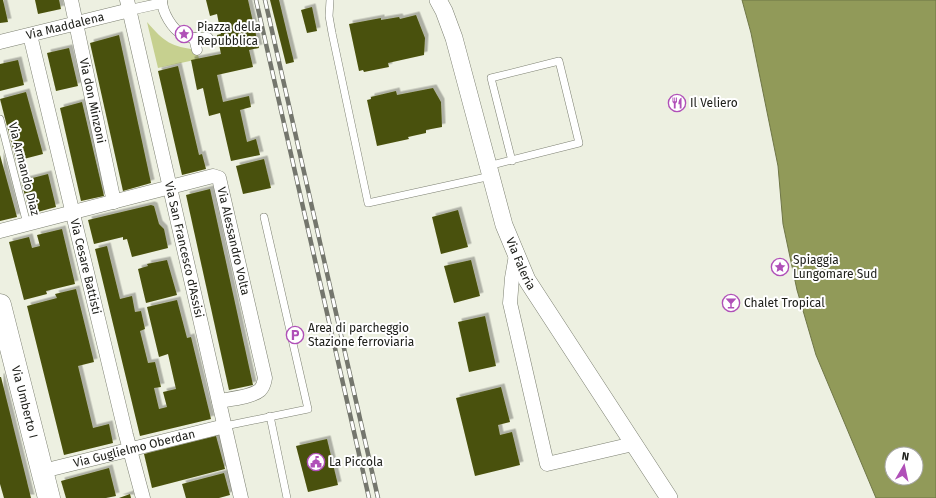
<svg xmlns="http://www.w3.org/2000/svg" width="936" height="498" viewBox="0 0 936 498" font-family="'Fira Sans',sans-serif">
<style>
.green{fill:#c6d08f}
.water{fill:#919a59;stroke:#6f7647;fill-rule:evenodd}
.building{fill:#4a510a;filter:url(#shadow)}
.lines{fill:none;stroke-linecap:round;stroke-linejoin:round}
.service-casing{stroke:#7d8072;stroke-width:8}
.pedestrian-casing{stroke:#7d8072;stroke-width:11}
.minor-casing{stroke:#7d8072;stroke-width:15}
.tertiary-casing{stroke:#7d8072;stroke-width:18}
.primary-casing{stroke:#7d8072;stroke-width:23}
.service{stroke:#fff;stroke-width:7}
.pedestrian{stroke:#fff;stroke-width:10}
.minor{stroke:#fff;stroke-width:14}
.tertiary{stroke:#fff;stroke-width:17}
.primary{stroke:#fff;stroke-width:22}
.rail-casing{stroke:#74766d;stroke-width:4.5}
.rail{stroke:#fff;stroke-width:3;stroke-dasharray:9;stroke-linecap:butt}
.labels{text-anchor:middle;stroke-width:4;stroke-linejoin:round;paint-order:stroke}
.street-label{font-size:12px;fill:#20211c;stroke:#fff}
.poi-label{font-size:12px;fill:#20211c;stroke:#fff;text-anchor:start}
</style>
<defs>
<filter id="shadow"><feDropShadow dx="3.5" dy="-3.5" stdDeviation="0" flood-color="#0004"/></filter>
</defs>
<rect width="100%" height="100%" fill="#edf0e1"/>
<path class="green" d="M147,22C165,43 171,46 197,50L199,59L158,68Z"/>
<path class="water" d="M742,0H936V498H876L816,355L797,290L783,224L778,166L751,33ZM892,454H916V478H892Z"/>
<g class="building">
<polygon points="0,0 3,0 8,22 0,23"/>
<polygon points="35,0 59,0 61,9 38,14"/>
<polygon points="206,0 248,0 259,48 249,50 253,67 217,75 223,102 249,96 251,107 240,110 247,142 256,139 260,155 231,161 220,113 209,116 203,88 197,90 191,60 221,54 217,35 221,34 217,14 210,16"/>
<polygon points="270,0 279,0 294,62 286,64"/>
<polygon points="312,7 317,31 307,33 301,10"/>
<polygon points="416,15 425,38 424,55 388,63 389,67 364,72 363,70 359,71 349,24 381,18 381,20 399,17 400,19"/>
<polygon points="119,35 151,183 123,191 90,43"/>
<polygon points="69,48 78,86 56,91 47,53"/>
<polygon points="18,60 24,85 0,91 0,64"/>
<polygon points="178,66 199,155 202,154 206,169 182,175 158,71"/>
<polygon points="433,88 441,102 442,127 426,130 426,133 408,137 409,139 377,146 367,100 371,99 371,97 396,91 397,95"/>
<polygon points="26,92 43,154 16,161 0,99"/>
<polygon points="82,102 104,196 81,201 60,108"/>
<polygon points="0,155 17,217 0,221"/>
<polygon points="264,159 271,188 243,194 236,166"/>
<polygon points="48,174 56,207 30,214 21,181"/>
<polygon points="210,189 253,385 229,390 186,195"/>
<polygon points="151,205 154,206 159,224 164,229 168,248 132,257 127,239 123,240 123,237 94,244 88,220"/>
<polygon points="458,210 468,247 441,254 432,217"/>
<polygon points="62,229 75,284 46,291 47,294 24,300 9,242 29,237 32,248 40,246 37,235"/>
<polygon points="107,246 120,299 132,296 135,312 141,311 145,329 140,331 148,363 155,362 161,387 154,388 159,409 167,407 163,392 176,389 168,354 159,357 147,307 177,300 187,338 191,337 211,419 140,436 95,249"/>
<polygon points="167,260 177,295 146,303 138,269 148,266 147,264"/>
<polygon points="471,260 480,296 454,303 444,266"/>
<polygon points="76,289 94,362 78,366 93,428 109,424 113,443 64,455 27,306 57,298 55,294"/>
<polygon points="485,316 496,366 469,372 458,322"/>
<polygon points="0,377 1,377 31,498 4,498 0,484"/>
<polygon points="501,387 510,422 498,425 500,435 512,432 520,465 475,476 456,398"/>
<polygon points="216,436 225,469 152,488 144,454"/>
<polygon points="327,439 338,485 308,492 296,446"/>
<polygon points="109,468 116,496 106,498 66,498 61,481"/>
<polygon points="224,473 230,495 219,498 186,498 182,484"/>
<polygon points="130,494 131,498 119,498"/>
</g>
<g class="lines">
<defs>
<g id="service">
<polyline points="330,0 329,16 332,33 368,203 491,176"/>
<polyline points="0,119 27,224"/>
<polyline points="488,166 579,143 559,61 491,78 512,161"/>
<polyline points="270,416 287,498"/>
<polyline points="225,426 308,409 264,217"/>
</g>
<g id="pedestrian">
<path d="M162,0C162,12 172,29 183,35C191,39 200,38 208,38"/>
<polyline points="130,10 162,3"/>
<polyline points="194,38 197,50"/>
</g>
<g id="minor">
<path id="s1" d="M71,0L114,202"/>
<path id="s2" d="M127,0L241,498"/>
<path id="s3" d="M30,35L126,435L143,498"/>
<path id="s4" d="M0,42L130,10"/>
<path id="s5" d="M0,231L213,176L219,178L265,378C264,383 264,386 260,390C252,397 230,399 219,401"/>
<polyline points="516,255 512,278 510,303 547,464 633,444"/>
<path id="s6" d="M43,471L225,426"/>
</g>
<g id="tertiary">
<path id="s7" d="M438,0L444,11L454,38L504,225L527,280L669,498"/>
</g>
<g id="primary">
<path id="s8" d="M0,305L49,498"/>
</g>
</defs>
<use href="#service" class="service-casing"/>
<use href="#pedestrian" class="pedestrian-casing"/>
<use href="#minor" class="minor-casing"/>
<use href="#tertiary" class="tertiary-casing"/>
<use href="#primary" class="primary-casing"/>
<use href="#service" class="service"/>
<use href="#pedestrian" class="pedestrian"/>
<use href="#minor" class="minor"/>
<use href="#tertiary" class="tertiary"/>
<use href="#primary" class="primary"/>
<defs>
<g id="rail">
<polyline points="256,0 369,498"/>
<polyline points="265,0 378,498"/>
</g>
</defs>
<use href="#rail" class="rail-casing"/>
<use href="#rail" class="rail"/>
</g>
<defs>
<symbol id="sight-ring" viewBox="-11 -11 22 22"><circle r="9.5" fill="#fff" stroke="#b050b8" stroke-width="1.5"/><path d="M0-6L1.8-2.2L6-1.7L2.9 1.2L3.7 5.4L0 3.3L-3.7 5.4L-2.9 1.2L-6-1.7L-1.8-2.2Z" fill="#b050b8"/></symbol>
<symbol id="restaurant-ring" viewBox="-11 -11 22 22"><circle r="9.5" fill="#fff" stroke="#b050b8" stroke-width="1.5"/><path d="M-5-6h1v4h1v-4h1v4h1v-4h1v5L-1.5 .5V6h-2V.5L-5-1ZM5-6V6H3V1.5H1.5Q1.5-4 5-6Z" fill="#b050b8"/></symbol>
<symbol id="bar-ring" viewBox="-11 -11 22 22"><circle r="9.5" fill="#fff" stroke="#b050b8" stroke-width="1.5"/><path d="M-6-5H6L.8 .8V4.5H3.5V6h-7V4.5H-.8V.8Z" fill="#b050b8"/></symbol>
<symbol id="parking-ring" viewBox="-11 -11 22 22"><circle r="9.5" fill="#fff" stroke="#b050b8" stroke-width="1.5"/><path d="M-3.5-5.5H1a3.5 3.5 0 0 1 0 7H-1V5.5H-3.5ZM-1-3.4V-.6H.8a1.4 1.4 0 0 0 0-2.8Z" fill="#b050b8"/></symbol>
<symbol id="civic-ring" viewBox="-11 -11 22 22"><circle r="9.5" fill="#fff" stroke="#b050b8" stroke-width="1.5"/><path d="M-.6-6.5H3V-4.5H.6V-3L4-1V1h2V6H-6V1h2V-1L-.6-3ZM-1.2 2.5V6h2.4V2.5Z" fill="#b050b8"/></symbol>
</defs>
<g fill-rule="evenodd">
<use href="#sight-ring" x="174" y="24" width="20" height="20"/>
<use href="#restaurant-ring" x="667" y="93" width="20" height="20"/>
<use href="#sight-ring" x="770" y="257" width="20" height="20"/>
<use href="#bar-ring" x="721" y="293" width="20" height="20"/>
<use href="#parking-ring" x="285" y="325" width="20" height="20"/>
<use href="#civic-ring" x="306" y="452" width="20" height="20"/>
</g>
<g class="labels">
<g class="street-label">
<text dy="4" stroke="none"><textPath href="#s4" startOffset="67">Via Maddalena</textPath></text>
<text dy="4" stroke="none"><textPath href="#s1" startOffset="103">Via don Minzoni</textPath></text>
<text transform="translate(24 169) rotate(76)" y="4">Via Armando Diaz</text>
<text dy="4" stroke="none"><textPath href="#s5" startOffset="291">Via Alessandro Volta</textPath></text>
<text dy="4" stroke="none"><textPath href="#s2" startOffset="256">Via San Francesco d'Assisi</textPath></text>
<text dy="4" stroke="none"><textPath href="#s7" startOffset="277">Via Faleria</textPath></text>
<text dy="4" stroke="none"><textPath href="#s3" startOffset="238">Via Cesare Battisti</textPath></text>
<text dy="4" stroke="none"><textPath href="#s8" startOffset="100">Via Umberto I</textPath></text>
<text dy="4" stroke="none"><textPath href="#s6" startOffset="94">Via Guglielmo Oberdan</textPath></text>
</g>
<g class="poi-label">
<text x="197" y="31">Piazza della<tspan x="197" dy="14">Repubblica</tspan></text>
<text x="690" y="107">Il Veliero</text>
<text x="793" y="264">Spiaggia<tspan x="793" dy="14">Lungomare Sud</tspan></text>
<text x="744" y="307">Chalet Tropical</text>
<text x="308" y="332">Area di parcheggio<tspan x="308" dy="14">Stazione ferroviaria</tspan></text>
<text x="329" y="466">La Piccola</text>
</g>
</g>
<g transform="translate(904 466) rotate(9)"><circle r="19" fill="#ffffff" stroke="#a6a6a4"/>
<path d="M0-3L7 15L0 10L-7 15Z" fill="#b050b8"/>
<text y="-6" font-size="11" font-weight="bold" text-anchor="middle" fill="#20211c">N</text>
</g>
</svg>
